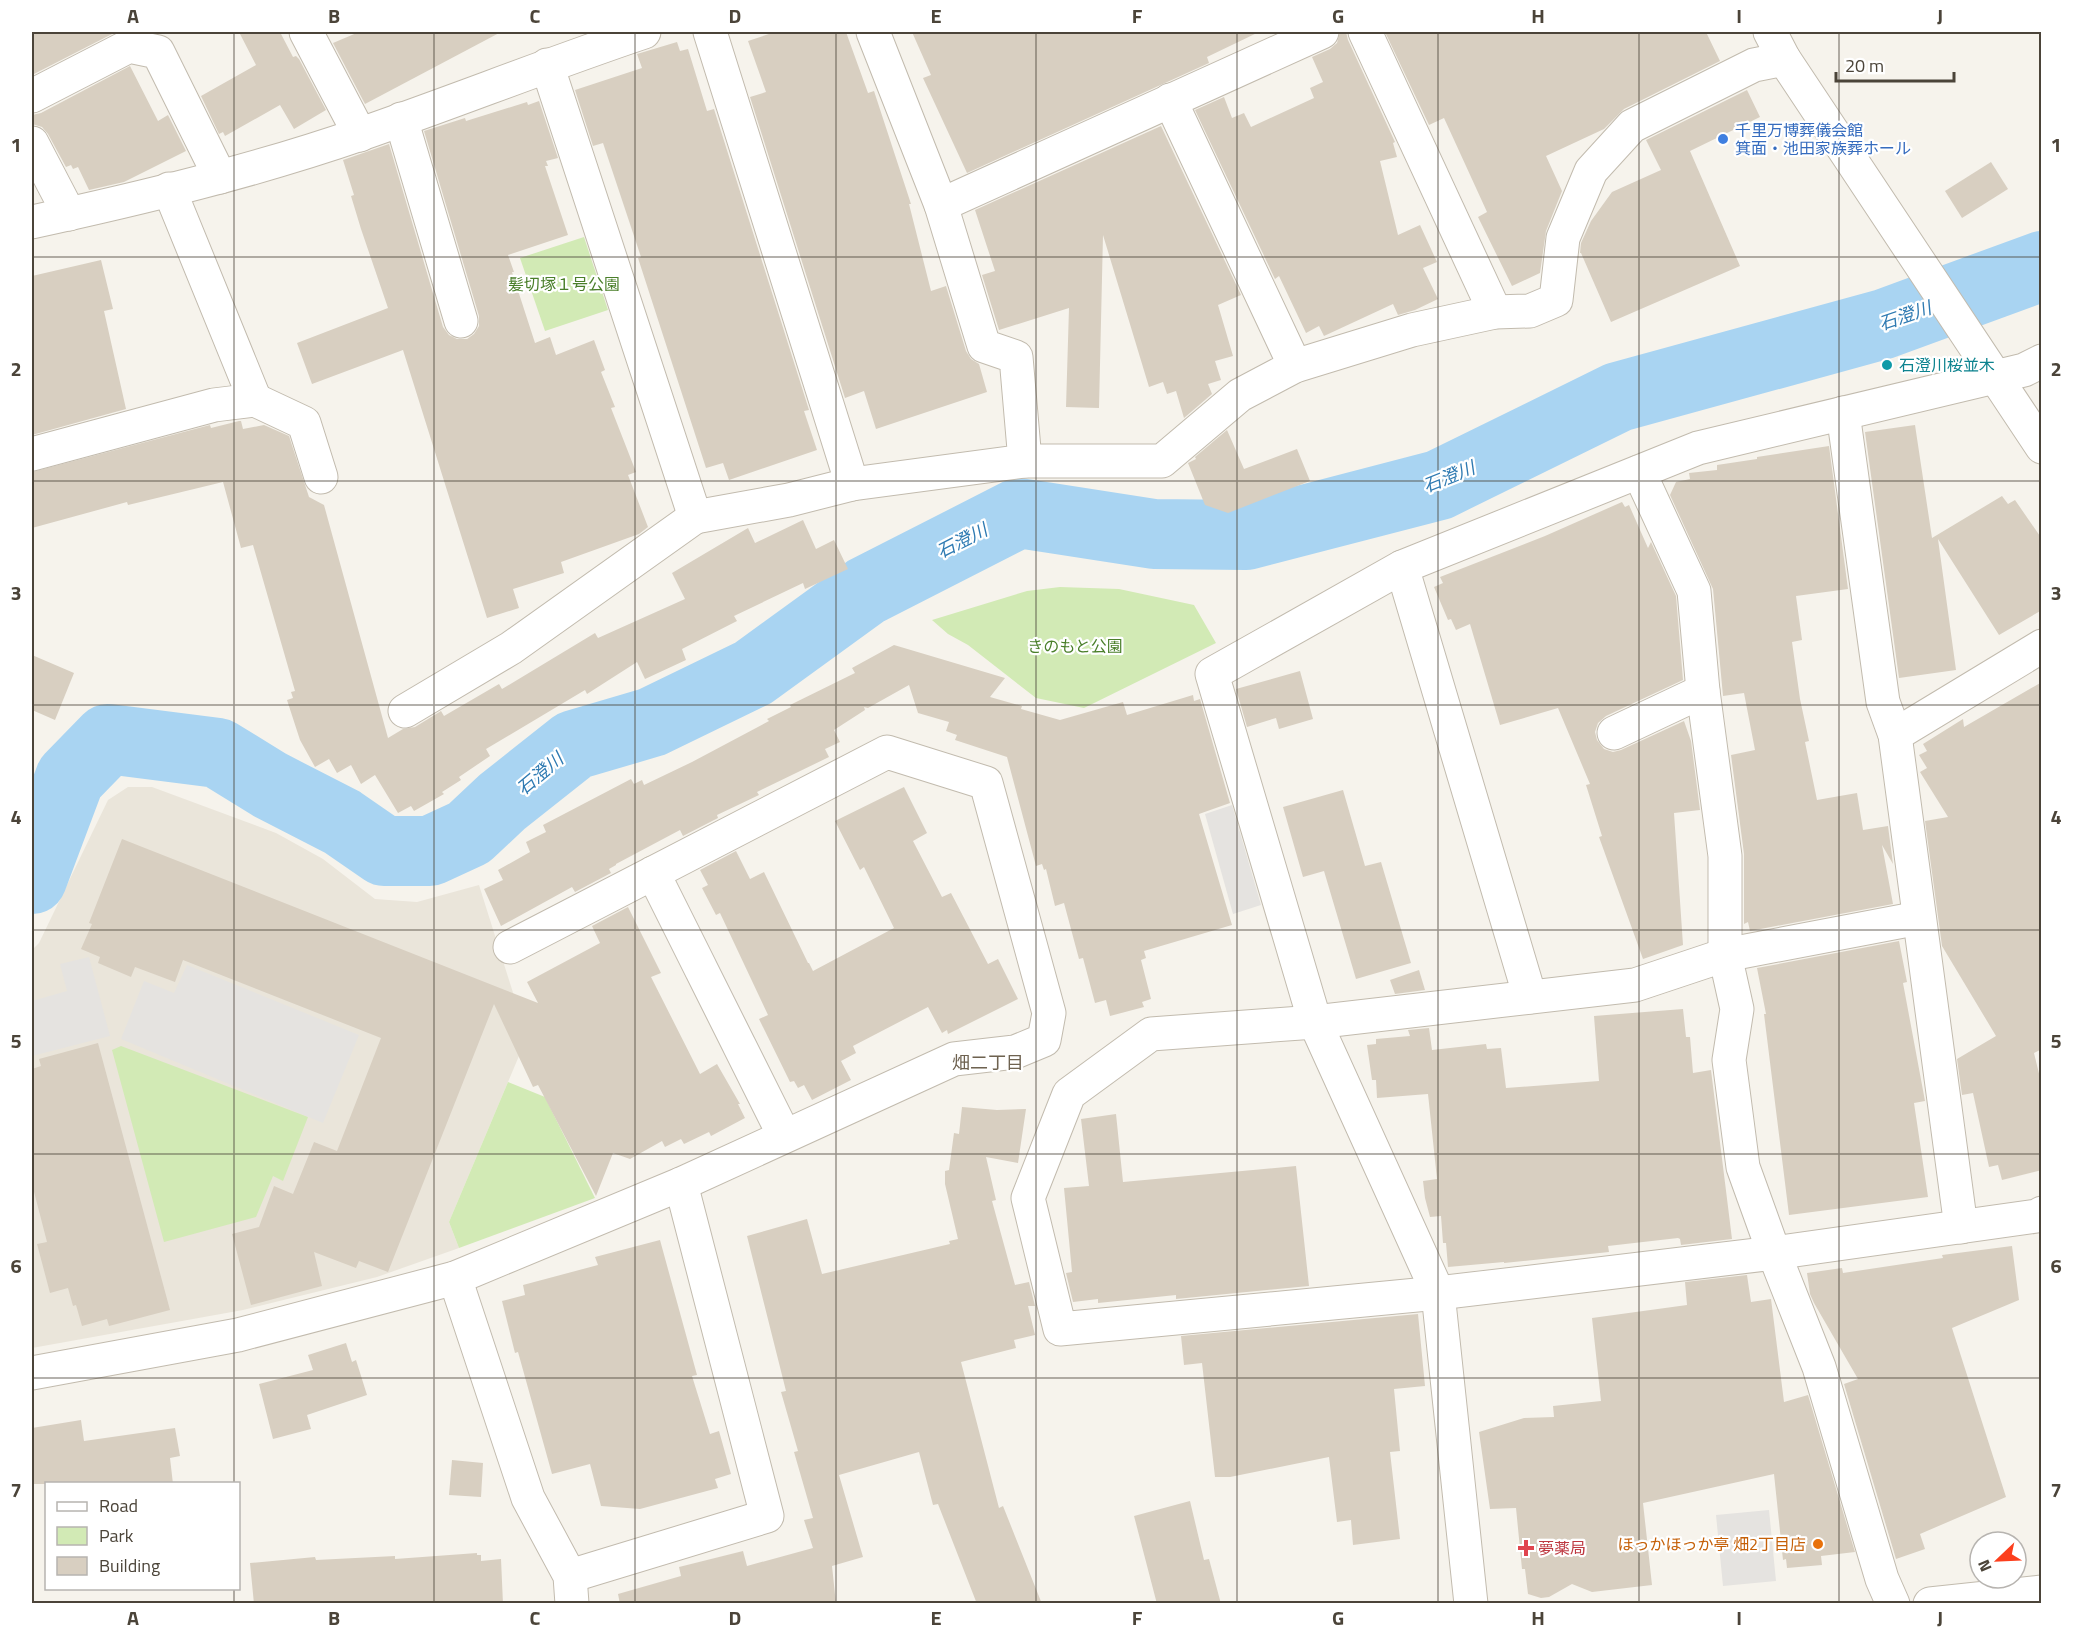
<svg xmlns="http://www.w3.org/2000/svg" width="2073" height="1635" viewBox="0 0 2073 1635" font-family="'Titillium Web','Noto Sans JP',sans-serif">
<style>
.residential{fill:#eae5da}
.green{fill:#d2eab5}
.parking{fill:#e5e3e0}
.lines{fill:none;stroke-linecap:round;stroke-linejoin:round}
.river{stroke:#a9d4f2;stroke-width:70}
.building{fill:#d8cfc1}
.minor-casing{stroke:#c2bbae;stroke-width:35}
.minor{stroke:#fff;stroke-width:33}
.grid{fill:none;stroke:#4b4439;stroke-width:1.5;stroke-opacity:0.55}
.shop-dot{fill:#3f7fe0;stroke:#fff;stroke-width:2}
.culture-dot{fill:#0f9aa8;stroke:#fff;stroke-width:2}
.food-dot{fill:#e8710a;stroke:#fff;stroke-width:2}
.health-dot{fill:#e0444e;stroke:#fff;stroke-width:2}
.labels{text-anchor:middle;stroke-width:4.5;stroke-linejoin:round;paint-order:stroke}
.shop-label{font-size:16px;fill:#366cbe;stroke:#fff;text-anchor:start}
.park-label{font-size:16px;fill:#4a7f2a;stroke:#fff}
.culture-label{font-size:16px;fill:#0d838f;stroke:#fff;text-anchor:start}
.food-label{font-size:16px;fill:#c56008;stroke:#fff;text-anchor:end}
.health-label{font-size:16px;fill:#be3a42;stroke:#fff;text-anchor:start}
.water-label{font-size:18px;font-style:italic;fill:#2e7ab2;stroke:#fff}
.neighbourhood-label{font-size:18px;fill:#6e6250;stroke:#fff}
.neatline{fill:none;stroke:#4b4439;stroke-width:2}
.grid-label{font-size:20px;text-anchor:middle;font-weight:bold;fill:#4b4439}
</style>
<rect width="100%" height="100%" fill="#f6f3ec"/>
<polygon class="residential" points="128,787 152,787 276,833 323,859 375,899 417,902 479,885 527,1037 449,1222 459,1248 377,1277 243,1310 32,1348 32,950 39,943 108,800"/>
<g class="green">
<polygon points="584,237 608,310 545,331 520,258"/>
<polygon points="1060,587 1119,589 1194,605 1216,643 1084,708 1036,698 968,645 948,634 932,620 1027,591"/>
<polygon points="121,1046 308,1117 283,1181 273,1176 256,1217 164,1242 112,1050"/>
<polygon points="508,1082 545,1097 595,1198 459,1248 449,1222"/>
</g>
<g class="parking">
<polygon points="1232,805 1261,905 1233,914 1205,814"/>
<polygon points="89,957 110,1036 32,1056 32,1001 67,991 60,964"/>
<polygon points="187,965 359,1035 323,1123 121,1039 144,981 174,993"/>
<polygon points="1769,1510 1776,1581 1723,1586 1716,1515"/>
</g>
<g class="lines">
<polyline class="river" points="32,879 70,778 108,739 218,753 270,785 342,822 384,851 430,851 469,833 502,802 574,745 652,722 753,673 866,591 1019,513 1154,534 1246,535 1439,485 1618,397 1884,324 2042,266"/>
</g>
<g class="building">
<polygon points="32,32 116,32 32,75"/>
<polygon points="239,32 280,32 293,57 296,56 299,59 326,110 294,129 280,105 225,136 223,132 219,134 201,96 256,65"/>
<polygon points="359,32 501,32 365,104 333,43"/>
<polygon points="775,32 846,32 868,93 874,91 911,204 909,204 931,291 946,286 966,351 971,359 979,364 987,392 876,429 864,391 845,398 750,97 766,92 748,41"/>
<polygon points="912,32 1259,32 1207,57 1209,63 967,173 923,78 931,75"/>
<polygon points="1340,32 1346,32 1348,40 1395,142 1393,143 1397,157 1380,161 1398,235 1420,225 1437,262 1423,268 1438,299 1415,310 1398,315 1393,304 1324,336 1319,326 1306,333 1279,276 1275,279 1195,110 1224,97 1232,118 1244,113 1251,127 1314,98 1310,88 1323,82 1312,57 1330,49 1337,43"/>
<polygon points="1385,32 1706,32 1720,61 1624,109 1604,129 1546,156 1562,191 1546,231 1540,273 1512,286 1478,217 1487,212 1444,118 1429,125"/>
<polygon points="677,42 680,51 688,49 707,111 714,109 809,410 804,411 817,450 729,480 723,463 706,468 638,258 641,257 603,143 593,146 575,90 642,68 637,54"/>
<polygon points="130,66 158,121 168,115 186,151 124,182 89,190 78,167 73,169 71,165 66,167 48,134 42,127 32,124 32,115 41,113"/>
<polygon points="1747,90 1760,117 1690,151 1740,266 1611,322 1581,253 1580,253 1581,243 1591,221 1612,192 1661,170 1646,140"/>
<polygon points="539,101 558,158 546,161 548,166 545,166 568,235 508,255 514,272 512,272 535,343 550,337 556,355 594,340 605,370 601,372 615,407 611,408 636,472 628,475 648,527 639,534 561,562 564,573 513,589 519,608 487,618 403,350 312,384 297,343 388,308 361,229 351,196 354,195 343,160 389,144 443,327 449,335 457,339 467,339 474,334 479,326 479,316 424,131 465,118 466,121 527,102 528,105"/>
<polygon points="1161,126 1241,295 1218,305 1233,356 1215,361 1221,380 1208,384 1212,394 1184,418 1176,391 1167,394 1163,382 1149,387 1103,235 1099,408 1066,407 1069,308 999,330 982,275 995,271 975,210"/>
<polygon points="1991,162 2008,189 1962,218 1945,191"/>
<polygon points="101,260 113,309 104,311 126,409 32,435 32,276"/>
<polygon points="239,421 241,421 243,429 264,425 289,436 309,497 324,505 388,738 403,729 415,727 441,711 444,716 499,684 502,689 595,633 598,638 685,599 672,573 748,528 755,543 803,520 816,549 834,540 848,569 805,589 803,583 734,616 737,621 682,649 686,660 645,679 637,662 587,694 585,690 486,749 490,756 459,777 461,780 442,792 444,794 414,811 411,806 398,813 375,775 361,784 351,765 337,773 329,759 315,767 300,740 287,700 293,698 291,692 295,691 253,545 241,548 223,482 128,505 127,502 32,528 32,472 210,425 211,428"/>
<polygon points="1915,425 1932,538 2002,496 2008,504 2015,500 2042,539 2042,610 1999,635 1938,539 1956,670 1899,678 1865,432"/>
<polygon points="1227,430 1244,469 1297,449 1310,481 1228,513 1205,505 1188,463 1196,459 1195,457"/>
<polygon points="1829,446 1848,589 1796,596 1802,640 1792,642 1800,699 1809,741 1805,742 1817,800 1857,793 1863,830 1888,826 1893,864 1882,845 1893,904 1750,931 1748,922 1744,924 1744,854 1731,755 1755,750 1744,693 1723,696 1713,589 1670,495 1676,482 1690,479 1689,473 1717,470 1717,465 1757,459 1757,457"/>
<polygon points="1622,502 1625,507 1629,505 1648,548 1651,542 1676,596 1683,680 1606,716 1598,723 1595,732 1597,740 1604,749 1613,752 1621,750 1684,721 1691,741 1700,810 1674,813 1683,945 1643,959 1599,837 1602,836 1586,785 1590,784 1558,708 1500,725 1470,624 1456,630 1451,619 1448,620 1434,587 1443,583 1440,577 1545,536"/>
<polygon points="894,645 1005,678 990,697 1022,706 1021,709 1060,720 1123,702 1127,715 1193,695 1194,701 1200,699 1230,803 1199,814 1232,925 1144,951 1146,958 1141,960 1151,999 1142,1002 1144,1007 1110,1016 1106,1000 1095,1003 1083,958 1079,959 1064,903 1055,906 1046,869 1044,870 1042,864 1036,866 1007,757 955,740 957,735 946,731 949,722 918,713 909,685 868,708 864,707 865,710 834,730 840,742 825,749 829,757 757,792 759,795 717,815 718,818 683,836 680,830 616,864 616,865 609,869 611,873 575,892 572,887 501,926 484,889 503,880 498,870 530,852 526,842 546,832 543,825 631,779 634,784 642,780 644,785 692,762 769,721 767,719 791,707 790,705 855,673 852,668"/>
<polygon points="32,655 74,673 55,720 32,710"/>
<polygon points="1300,671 1313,719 1279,729 1276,718 1247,727 1236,689"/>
<polygon points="2042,682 2042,1049 2034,1053 2042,1086 2042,1170 2002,1180 1998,1165 1989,1167 1973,1093 1962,1095 1957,1059 1996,1036 1942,946 1925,821 1948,817 1920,772 1927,768 1919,755 1927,751 1923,744 1963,719 1964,727"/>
<polygon points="904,787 927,833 913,841 942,897 951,893 988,964 998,959 1018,999 948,1034 947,1030 942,1033 928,1007 853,1046 856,1053 841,1061 851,1080 812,1100 804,1085 798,1088 794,1081 790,1082 759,1019 768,1015 720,913 716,915 702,888 708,885 700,870 736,851 750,879 764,872 808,963 809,963 813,971 894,928 864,867 860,870 835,821"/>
<polygon points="1343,790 1365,866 1381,862 1411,963 1356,979 1324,871 1303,877 1283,807"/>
<polygon points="122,839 538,1003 527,982 600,943 592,926 628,907 661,973 651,977 700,1074 717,1064 740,1104 738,1104 745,1118 711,1136 709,1132 684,1144 681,1139 665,1147 662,1141 630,1159 613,1153 596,1196 538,1085 533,1087 494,1004 388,1272 359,1261 356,1268 314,1252 322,1286 251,1305 232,1234 259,1227 274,1186 293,1194 314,1142 337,1151 381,1038 183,960 175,982 135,967 131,977 98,963 100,957 81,949 92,924 89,923"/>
<polygon points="1899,941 1907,982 1903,983 1925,1101 1914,1103 1928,1197 1789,1215 1764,1014 1766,1014 1757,968"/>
<polygon points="1419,970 1425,990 1395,994 1390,980"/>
<polygon points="1683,1009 1686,1037 1690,1037 1693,1073 1711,1070 1732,1239 1681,1245 1680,1239 1678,1238 1608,1246 1609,1252 1504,1263 1504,1262 1448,1267 1446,1243 1443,1243 1441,1216 1430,1217 1425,1198 1423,1181 1437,1179 1428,1094 1377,1098 1376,1080 1372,1080 1367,1045 1376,1044 1376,1039 1410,1036 1408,1030 1429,1028 1432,1050 1486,1044 1487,1049 1501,1048 1506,1088 1599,1081 1594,1016"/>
<polygon points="98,1043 170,1310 109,1326 107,1319 82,1326 76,1305 73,1306 68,1288 50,1293 37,1244 47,1242 32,1184 32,1069 41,1066 39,1059"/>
<polygon points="962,1107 997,1110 1026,1109 1018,1163 986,1157 996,1200 992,1201 1015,1285 1029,1282 1035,1306 1028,1306 1035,1335 1014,1340 1016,1348 961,1362 999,1508 1003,1506 1042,1604 977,1604 938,1504 933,1505 919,1452 839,1475 863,1557 832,1566 836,1604 620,1604 618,1594 681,1576 679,1567 743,1551 747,1566 813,1548 804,1520 813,1518 794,1452 798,1451 781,1392 786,1391 747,1236 807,1219 822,1274 950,1244 949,1241 958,1239 945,1184 945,1171 949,1170 954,1133 959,1134"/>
<polygon points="1116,1114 1123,1182 1296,1166 1309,1286 1176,1299 1176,1295 1098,1303 1098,1299 1073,1302 1066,1273 1072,1272 1064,1188 1089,1186 1081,1119"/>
<polygon points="660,1240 697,1375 692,1376 710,1434 719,1431 731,1474 715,1479 718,1488 640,1509 601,1506 590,1464 552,1474 518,1352 515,1353 502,1301 525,1295 523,1285 598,1265 595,1257"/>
<polygon points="2012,1246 2019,1300 1952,1328 2006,1497 1920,1534 1925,1549 1896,1559 1844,1384 1858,1379 1814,1303 1810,1294 1807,1273 1842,1268 1843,1273 1943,1258 1942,1255"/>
<polygon points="1747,1275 1751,1302 1771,1299 1784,1402 1808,1395 1855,1552 1821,1556 1822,1565 1787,1568 1786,1559 1783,1560 1774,1474 1643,1503 1652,1585 1592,1592 1572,1584 1549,1597 1541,1598 1528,1594 1525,1569 1522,1569 1516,1508 1490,1509 1479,1432 1524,1418 1554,1417 1553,1406 1601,1401 1592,1318 1687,1305 1685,1282"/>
<polygon points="1418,1314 1425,1386 1394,1389 1400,1451 1390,1452 1400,1539 1353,1545 1351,1520 1337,1522 1329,1457 1230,1477 1215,1477 1202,1363 1184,1365 1181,1336"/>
<polygon points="346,1343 352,1362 356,1360 367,1395 307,1415 311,1429 273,1439 259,1384 313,1370 308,1355"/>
<polygon points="81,1420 84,1441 175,1428 180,1456 170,1458 173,1484 32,1484 32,1428"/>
<polygon points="452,1460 483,1463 481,1497 449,1495"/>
<polygon points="1190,1501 1204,1560 1209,1559 1221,1604 1157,1604 1134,1516"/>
<polygon points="477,1553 477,1555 481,1555 481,1561 501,1559 503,1604 254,1604 250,1563 315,1557 316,1560 395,1556 395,1559"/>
</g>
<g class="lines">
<defs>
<g id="minor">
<polyline points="306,32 360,135"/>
<polyline points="710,32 852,484"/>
<polyline points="1365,32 1495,312"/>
<polyline points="1770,32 1784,59 2042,447"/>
<polyline points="547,65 695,517 789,500 852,484 1025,461 1016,357 984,346 941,205 873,32"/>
<polyline points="32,96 129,46 158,52 220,177"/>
<polyline points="1170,100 1295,366"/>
<polyline points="401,119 461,321"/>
<polyline points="32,143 69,214"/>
<polyline points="169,189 255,400"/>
<polyline points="941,205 1322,32"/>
<path d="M32,222C142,198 254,171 361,134C456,101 549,64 644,32"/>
<polyline points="1843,413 1883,702 1895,735 1961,1227"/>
<polyline points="32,454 214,405 255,400 304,423 321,477"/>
<polyline points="1025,461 1162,461 1240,395 1295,366 1412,330 1495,312 1530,311 1556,300 1563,238 1591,171 1632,126 1754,65 1784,59"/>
<polyline points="1639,472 1694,591 1703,691 1725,856 1725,955 1737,1009 1729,1060 1743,1167 1774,1253 1819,1367 1882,1579 1893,1604"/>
<polyline points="1402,567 1530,997"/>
<polyline points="405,711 511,648 695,517"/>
<polyline points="1614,733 1703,691"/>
<polyline points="1895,735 2042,646"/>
<polyline points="653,873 784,1135"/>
<polyline points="1919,918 1725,955 1635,985 1315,1022 1151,1034 1069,1094 1028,1198 1060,1329 1438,1293 1774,1253 2037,1216 2042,1213"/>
<polyline points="455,1278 528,1498 570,1576 572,1604"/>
<polyline points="32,1373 238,1335 455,1278 681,1184 954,1059 1015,1052 1044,1040 1049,1013 986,783 887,752 510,947"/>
<polyline points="570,1576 767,1516 681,1184"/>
<polyline points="1471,1604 1438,1293 1315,1022 1212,674 1402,567 1698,448 2024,370 2042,361"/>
<polyline points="1930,1604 2042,1592"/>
</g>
</defs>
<use href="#minor" class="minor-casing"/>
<use href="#minor" class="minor"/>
</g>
<path class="grid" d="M234,32V1484M434,32V1604M635,32V1604M836,32V1604M1036,32V1604M1237,32V1604M1438,32V1604M1639,32V1604M1839,32V1604M32,257H2042M32,481H2042M32,705H2042M32,930H2042M32,1154H2042M32,1378H2042M234,1588V1604"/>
<circle class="shop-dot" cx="1723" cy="139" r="6"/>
<circle class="culture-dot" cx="1887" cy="365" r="6"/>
<circle class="food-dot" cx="1818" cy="1544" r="6"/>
<path class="health-dot" d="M1523 1539h6v6h6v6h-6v6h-6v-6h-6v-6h6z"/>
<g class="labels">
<g class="shop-label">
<text x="1735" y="136">千里万博葬儀会館<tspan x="1735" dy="18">箕面・池田家族葬ホール</tspan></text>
</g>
<g class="park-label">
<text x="564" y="290">髪切塚１号公園</text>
<text x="1075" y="652">きのもと公園</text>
</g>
<g class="culture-label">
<text x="1899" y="371">石澄川桜並木</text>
</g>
<g class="food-label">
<text x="1806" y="1550">ほっかほっか亭 畑2丁目店</text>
</g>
<g class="health-label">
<text x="1538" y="1554">夢薬局</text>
</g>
<g class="water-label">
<text transform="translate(1905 316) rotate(-19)" y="6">石澄川</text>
<text transform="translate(1449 477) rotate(-22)" y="6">石澄川</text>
<text transform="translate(962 541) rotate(-27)" y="6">石澄川</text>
<text transform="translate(540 774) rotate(-40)" y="6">石澄川</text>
</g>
<g class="neighbourhood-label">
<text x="988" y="1069">畑二丁目</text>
</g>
</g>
<rect width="2073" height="1635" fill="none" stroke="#ffffff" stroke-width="66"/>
<rect x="45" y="1482" width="195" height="108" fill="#ffffff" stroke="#b7b4b0" stroke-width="1.5"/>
<rect x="57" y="1502" width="30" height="9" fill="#ffffff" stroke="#b7b4b0" stroke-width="1.5"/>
<text x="99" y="1512" font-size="18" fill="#4b4439">Road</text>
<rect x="57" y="1527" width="30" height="18" fill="#d2eab5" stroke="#b7b4b0" stroke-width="1.5"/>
<text x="99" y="1542" font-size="18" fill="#4b4439">Park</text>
<rect x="57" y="1557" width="30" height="18" fill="#d8cfc1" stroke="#b7b4b0" stroke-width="1.5"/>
<text x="99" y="1572" font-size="18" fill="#4b4439">Building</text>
<g transform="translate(1998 1560) rotate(247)"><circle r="28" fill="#ffffff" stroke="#b7b4b0" stroke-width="1.5"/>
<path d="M0-4.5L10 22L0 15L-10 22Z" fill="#fc3f1d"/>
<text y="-9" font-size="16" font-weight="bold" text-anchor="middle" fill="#4b4439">N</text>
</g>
<path d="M1836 72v9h118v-9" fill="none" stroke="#4b4439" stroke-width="3"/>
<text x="1845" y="72" font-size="18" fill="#4b4439" stroke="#ffffff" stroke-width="4.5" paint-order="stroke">20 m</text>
<rect x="33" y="33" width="2007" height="1569" class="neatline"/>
<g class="grid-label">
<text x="133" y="23">A</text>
<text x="334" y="23">B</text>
<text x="535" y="23">C</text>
<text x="735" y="23">D</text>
<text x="936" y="23">E</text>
<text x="1137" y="23">F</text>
<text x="1338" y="23">G</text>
<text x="1538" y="23">H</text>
<text x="1739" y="23">I</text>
<text x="1940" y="23">J</text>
<text x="16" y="152">1</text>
<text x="2056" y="152">1</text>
<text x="16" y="376">2</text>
<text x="2056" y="376">2</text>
<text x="16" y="600">3</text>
<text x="2056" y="600">3</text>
<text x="16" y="824">4</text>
<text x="2056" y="824">4</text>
<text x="16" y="1048">5</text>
<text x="2056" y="1048">5</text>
<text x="16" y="1273">6</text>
<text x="2056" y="1273">6</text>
<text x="16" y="1497">7</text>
<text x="2056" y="1497">7</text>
<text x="133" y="1625">A</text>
<text x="334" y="1625">B</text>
<text x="535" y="1625">C</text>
<text x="735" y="1625">D</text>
<text x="936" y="1625">E</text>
<text x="1137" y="1625">F</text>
<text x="1338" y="1625">G</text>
<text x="1538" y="1625">H</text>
<text x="1739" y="1625">I</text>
<text x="1940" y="1625">J</text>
</g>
</svg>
